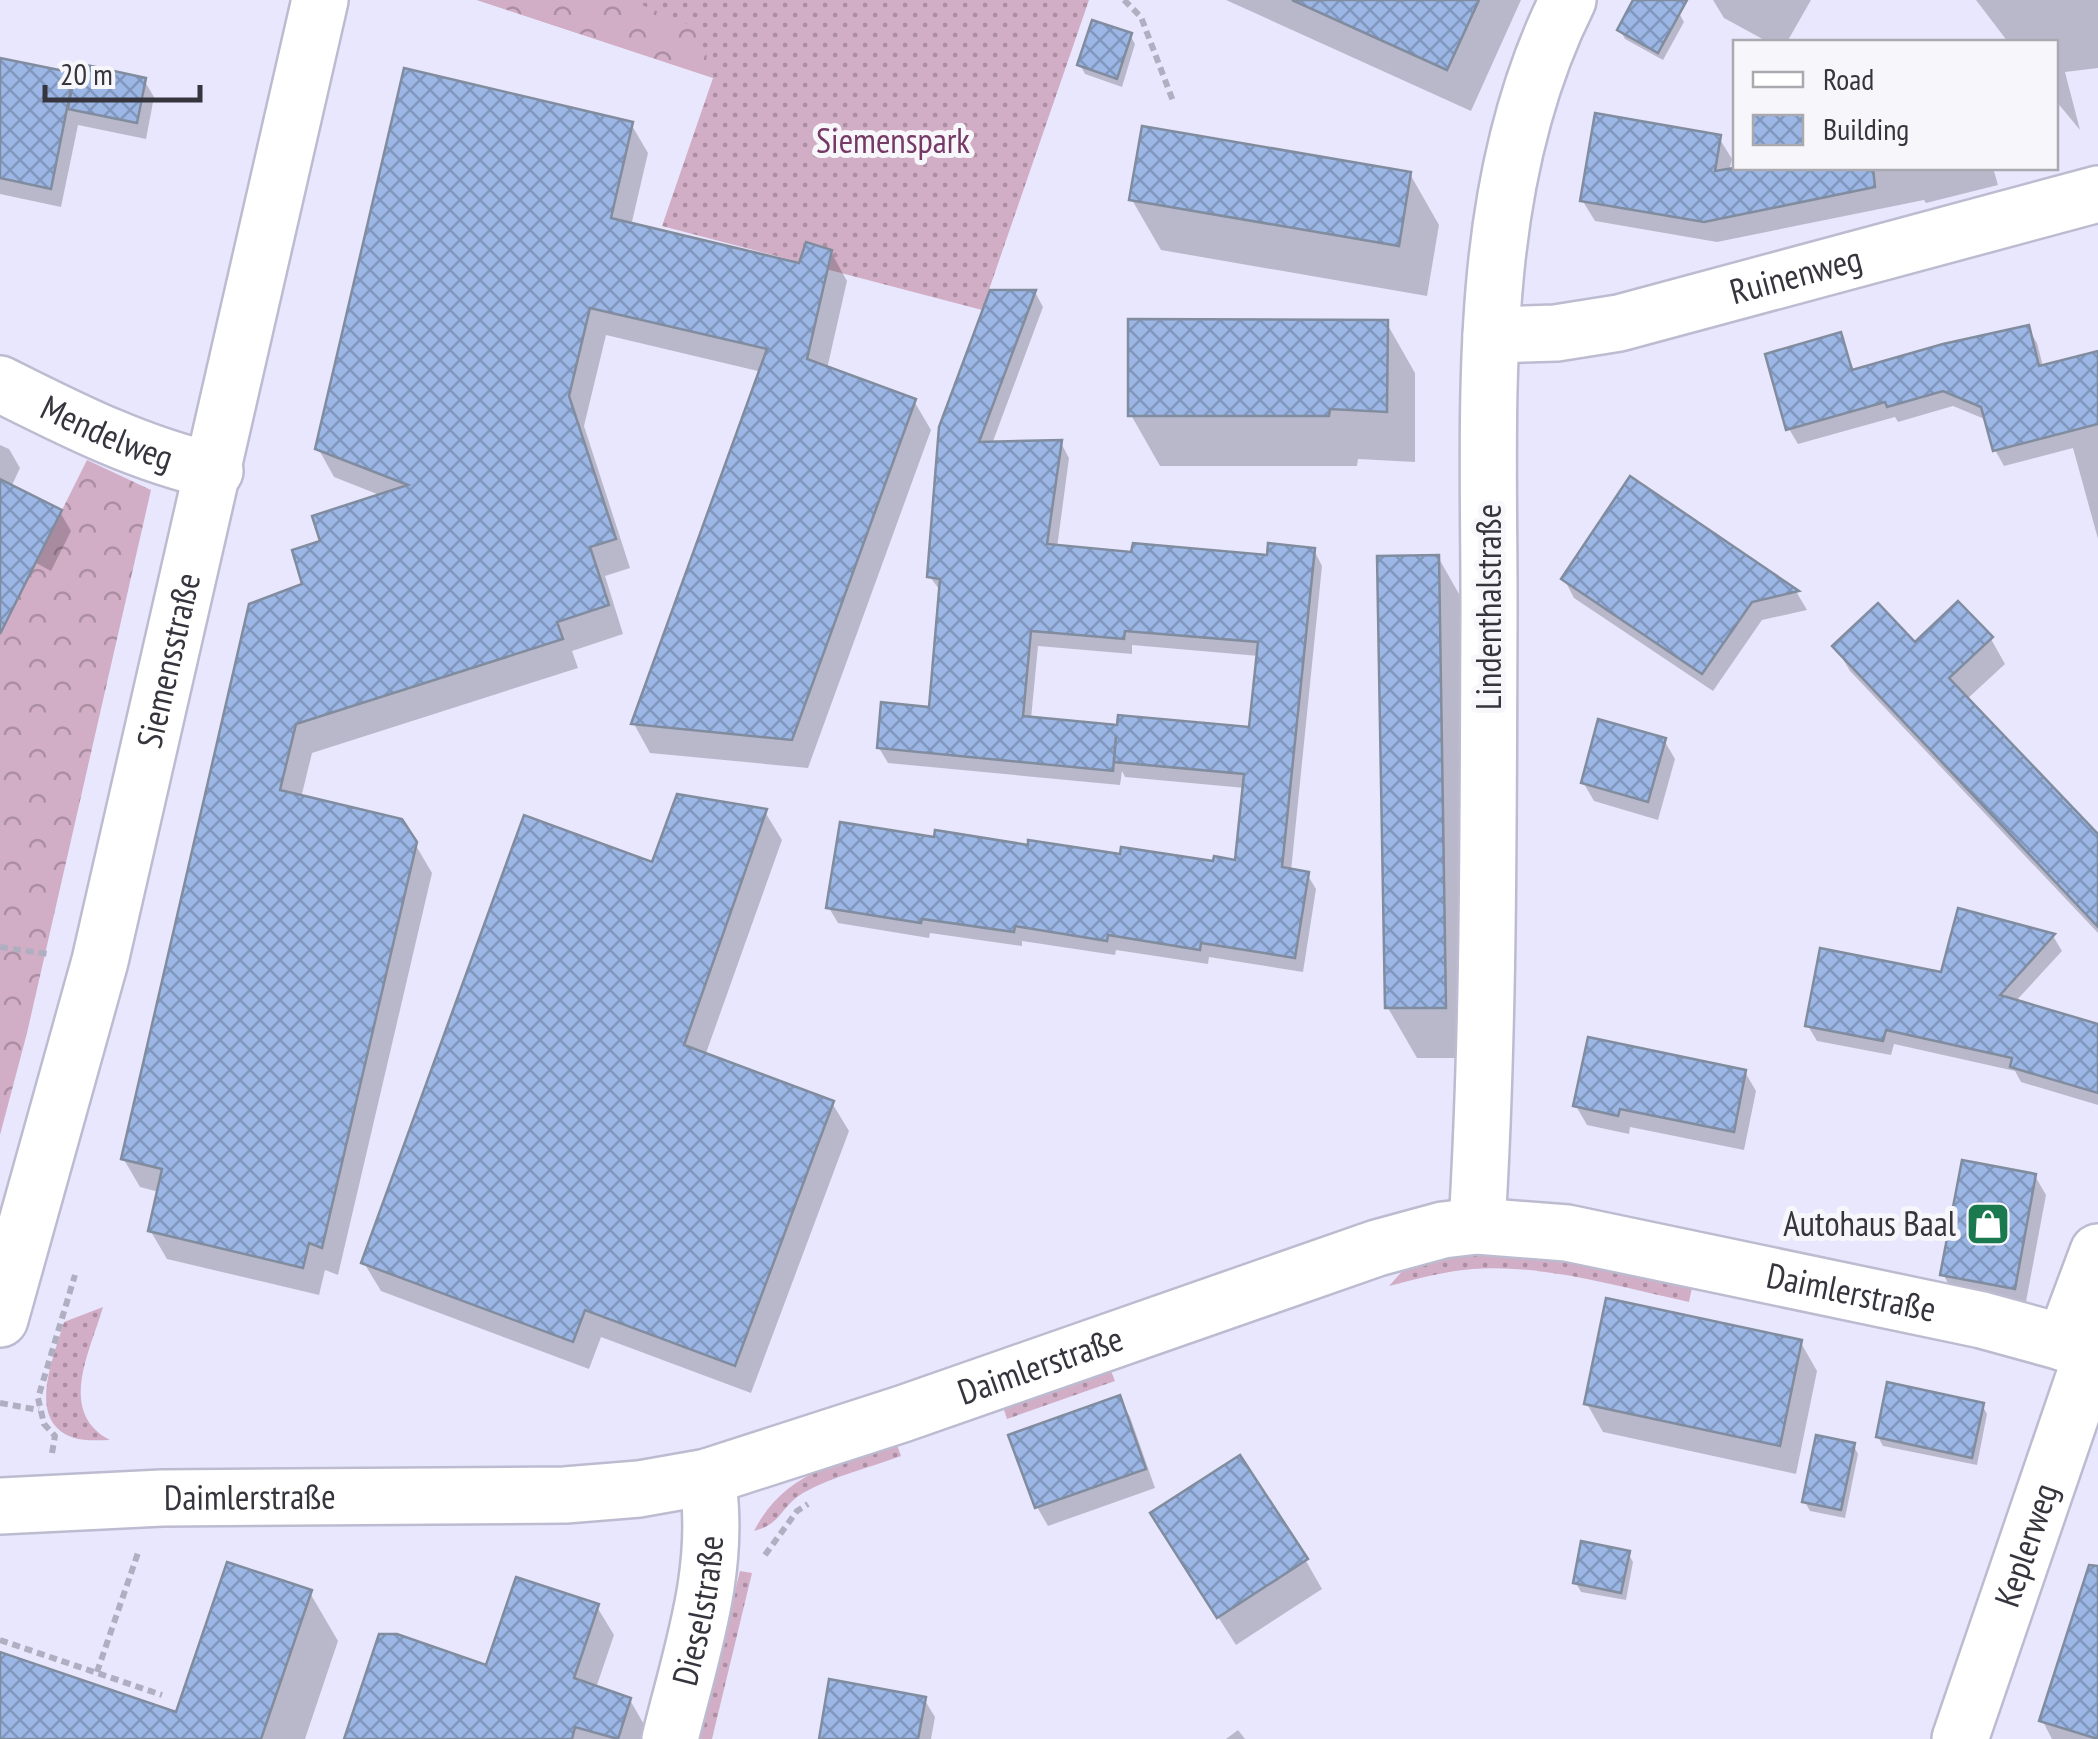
<svg xmlns="http://www.w3.org/2000/svg" width="2098" height="1739" viewBox="0 0 2098 1739" font-family="'PT Sans Narrow',sans-serif">
<style>
.grass{fill:url(#grass-dots)}
.forest{fill:url(#forest-crowns)}
.shadow{fill:#0003;fill-rule:evenodd}
.building{fill:url(#building-cross-hatch);stroke:#818c9f;stroke-width:2.5;fill-rule:evenodd}
.lines{fill:none;stroke-linecap:round;stroke-linejoin:round}
.minor-casing{stroke:#bcbbd0;stroke-width:60}
.path{stroke:#b0afc1;stroke-width:6;stroke-dasharray:8 5;stroke-linecap:butt}
.minor{stroke:#fff;stroke-width:55}
.labels{text-anchor:middle;stroke-width:10;stroke-linejoin:round;paint-order:stroke}
.park-label{font-size:35px;fill:#763965;stroke:#f7f7fb}
.street-label{font-size:35px;fill:#36353e;stroke:#f7f7fb}
.poi-label{font-size:35px;fill:#36353e;stroke:#f7f7fb;text-anchor:end}
</style>
<defs>
<pattern id="grass-dots" width="8" height="8" patternUnits="userSpaceOnUse" patternTransform="scale(2.5)"><rect width="8" height="8" fill="#d2aec6"/><path d="M2 2h.1M6 6h.1" fill="none" stroke="#ab8ea2" stroke-width="1.8" stroke-linecap="round"/></pattern>
<pattern id="forest-crowns" width="20" height="18" patternUnits="userSpaceOnUse" patternTransform="scale(2.5)"><rect width="20" height="18" fill="#d2aec6"/><path d="M2 6a3 3 0 1 1 6 0M12 15a3 3 0 1 1 6 0" fill="none" stroke="#ab8ea2"/></pattern>
<pattern id="building-cross-hatch" width="8" height="8" patternUnits="userSpaceOnUse" patternTransform="scale(2.5)"><rect width="8" height="8" fill="#9cb7e6"/><path d="M0 0l8 8M0 8l8-8" fill="none" stroke="#8096bc"/></pattern>
</defs>
<rect width="100%" height="100%" fill="#e8e7fe"/>
<g class="grass">
<polygon points="477,0 1089,0 982,310 662,226 713,78"/>
<path d="M1518,1254L1560,1259L1692,1288L1689,1302C1619,1287 1546,1264 1473,1269C1445,1271 1417,1279 1389,1286L1406,1267L1471,1255Z"/>
<path d="M103,1307C90,1352 57,1412 110,1440C100,1440 88,1441 78,1439C23,1425 54,1357 64,1322Z"/>
<polygon points="1109,1366 1115,1381 1007,1419 1002,1404"/>
<path d="M896,1442L901,1456C869,1468 833,1476 803,1493C780,1507 782,1524 754,1531C783,1473 839,1462 896,1442Z"/>
<polygon points="740,1571 752,1573 712,1739 699,1739"/>
</g>
<g class="forest">
<polygon points="477,0 630,0 697,28 714,78"/>
<polygon points="87,460 151,490 27,1033 0,1135 0,634"/>
</g>
<g class="shadow">
<polygon points="1226,0 1521,0 1471,111"/>
<polygon points="1636,0 1656,0 1679,13 1684,22 1663,60 1625,39 1620,30"/>
<polygon points="1713,0 1811,0 1787,42 1768,42 1724,18"/>
<polygon points="1976,0 2098,0 2098,68 2065,72 2080,130 2056,101 2056,42 2008,42"/>
<polygon points="1130,35 1135,44 1122,87 1085,74 1080,65"/>
<polygon points="0,60 73,76 76,81 144,80 154,97 146,139 78,125 61,207 0,194"/>
<polygon points="631,124 648,153 631,226 800,266 831,252 847,281 827,369 914,401 931,430 808,768 650,753 634,724 762,372 606,335 584,426 630,568 605,576 623,634 572,651 578,668 312,753 301,798 415,844 432,873 338,1275 325,1270 319,1295 167,1259 150,1230 159,1192 140,1187 123,1158 305,586 324,542 382,496 334,477 318,448"/>
<polygon points="1719,138 1732,159 1729,171 1746,168 1993,168 1998,185 1926,203 1924,200 1717,242 1595,221 1582,200"/>
<polygon points="1410,174 1439,225 1427,296 1161,250 1132,200"/>
<path d="M1035,292L1043,307L992,444L1061,443L1069,458L1057,548L1133,555L1269,558L1314,550L1322,566L1291,871L1307,874L1316,889L1303,972L1209,957L1208,964L1116,950L1115,955L1022,941V946L930,933L929,938L838,923L829,908L937,840L1123,857L1215,864L1238,863L1245,788L1125,777L1122,771L1120,785L888,763L879,748L932,709L942,593L930,577L941,427ZM1132,645L1259,656L1251,730L1119,727L1031,719L1038,646L1132,654Z"/>
<polygon points="1386,322 1415,373 1415,462 1358,459 1357,466 1160,466 1131,415"/>
<polygon points="2028,328 2037,343 2043,366 2098,353 2098,539 2073,448 2004,466 1995,450 1987,420 1953,406 1898,422 1895,417 1798,444 1789,429 1839,335 1855,372"/>
<polygon points="0,445 9,449 20,468 0,511"/>
<polygon points="1631,480 1797,593 1807,610 1762,620 1713,691 1574,598 1564,579"/>
<polygon points="60,512 71,531 51,571 14,551"/>
<polygon points="1438,557 1467,608 1474,1058 1417,1058 1388,1008"/>
<polygon points="1991,639 2005,664 1966,700 2098,841 2098,933 1850,671 1835,646 1915,646"/>
<polygon points="1664,740 1675,759 1658,820 1594,801 1583,782"/>
<polygon points="765,812 782,840 705,1056 832,1103 849,1131 751,1393 601,1337 589,1369 381,1291 364,1263 654,865"/>
<polygon points="1960,911 2053,936 2062,951 2015,1002 2098,1027 2098,1105 2021,1082 2015,1071 1894,1044 1891,1055 1817,1041 1808,1026 1943,975"/>
<polygon points="1745,1072 1756,1091 1744,1150 1630,1127 1629,1134 1587,1125 1576,1106"/>
<polygon points="2035,1176 2046,1195 2025,1307 1954,1294 1943,1274"/>
<polygon points="1801,1343 1817,1371 1796,1474 1603,1432 1587,1404"/>
<polygon points="1119,1398 1130,1417 1155,1488 1048,1526 1037,1507"/>
<polygon points="1982,1405 1987,1414 1977,1465 1883,1446 1878,1437"/>
<polygon points="1853,1445 1858,1454 1845,1518 1810,1511 1805,1502"/>
<polygon points="1170,1542 1306,1561 1322,1589 1236,1645"/>
<polygon points="1628,1553 1633,1562 1626,1600 1581,1592 1576,1583"/>
<polygon points="310,1593 338,1641 305,1739 0,1739 0,1655 178,1715"/>
<polygon points="2098,1606 2098,1739 2052,1739 2042,1720"/>
<polygon points="597,1607 614,1635 596,1688 630,1700 646,1728 643,1739 346,1739 487,1668"/>
<polygon points="924,1699 935,1717 931,1739 821,1739"/>
<polygon points="1238,1730 1245,1739 1226,1739"/>
</g>
<g class="building">
<polygon points="1292,0 1479,0 1447,70"/>
<polygon points="1633,0 1687,0 1658,53 1617,30"/>
<polygon points="1092,20 1132,33 1117,79 1077,65"/>
<polygon points="0,58 74,73 51,189 0,178"/>
<polygon points="77,63 146,78 137,123 68,109"/>
<polygon points="404,68 633,122 611,218 799,263 806,242 832,250 807,359 916,399 792,740 631,724 767,349 590,308 569,396 616,539 590,547 609,605 557,622 563,639 296,724 280,790 402,819 417,842 322,1248 309,1243 303,1268 148,1231 162,1169 121,1159 249,604 302,584 292,550 320,541 312,516 408,485 315,449"/>
<polygon points="1595,113 1721,135 1715,171 1734,168 1873,168 1875,187 1704,222 1580,201"/>
<polygon points="1142,126 1411,172 1399,246 1129,200"/>
<path d="M990,290H1036L979,442L1062,440L1047,544L1131,552L1133,543L1267,555L1268,543L1315,548L1282,867L1309,872L1295,958L1201,943L1200,950L1108,935L1107,941L1015,926L1014,932L922,919L921,923L826,908L840,822L934,837L935,830L1028,845V840L1120,854L1121,847L1213,861L1214,856L1235,860L1244,774L1114,762L1116,735L1113,771L877,748L881,702L929,707L940,579L927,577L939,427ZM1031,631L1124,639L1125,631L1258,642L1249,727L1118,715L1117,725L1023,716Z"/>
<polygon points="1128,319 1388,320 1387,412 1330,409 1329,416 1128,416"/>
<polygon points="2029,325 2039,366 2098,351 2098,424 1993,451 1981,407 1943,391 1887,407 1885,402 1786,430 1765,354 1841,332 1852,370 1943,344"/>
<polygon points="1630,476 1799,591 1752,602 1702,674 1561,579"/>
<polygon points="0,479 62,510 0,634"/>
<polygon points="1439,555 1446,1008 1385,1008 1377,556"/>
<polygon points="1958,601 1993,637 1949,678 2098,834 2098,927 1832,646 1878,603 1915,642"/>
<polygon points="1598,719 1666,738 1648,802 1581,783"/>
<polygon points="677,794 767,809 684,1045 834,1101 735,1366 585,1310 573,1342 361,1263 524,815 652,862"/>
<polygon points="1958,908 2055,934 2000,995 2098,1024 2098,1093 2010,1067 2012,1058 1886,1030 1883,1041 1805,1026 1820,948 1941,972"/>
<polygon points="1588,1037 1746,1070 1734,1132 1620,1109 1618,1116 1573,1106"/>
<polygon points="1962,1160 2036,1174 2015,1289 1940,1275"/>
<polygon points="1606,1298 1802,1340 1780,1446 1584,1404"/>
<polygon points="1887,1382 1984,1403 1972,1458 1876,1437"/>
<polygon points="1120,1395 1146,1469 1035,1508 1008,1435"/>
<polygon points="1816,1435 1855,1443 1841,1510 1802,1502"/>
<polygon points="1240,1455 1308,1559 1217,1618 1150,1513"/>
<polygon points="1581,1541 1630,1551 1621,1593 1573,1583"/>
<polygon points="227,1562 312,1590 261,1739 0,1739 0,1652 176,1712"/>
<polygon points="2089,1565 2098,1566 2098,1739 2039,1721"/>
<polygon points="516,1577 599,1604 574,1678 631,1698 618,1739 575,1727 572,1739 344,1739 379,1634 397,1634 486,1665"/>
<polygon points="829,1679 926,1697 918,1739 819,1739"/>
</g>
<g class="lines">
<defs>
<g id="minor">
<path id="s1" d="M1491,335L1556,333L1619,323L2098,194"/>
<path id="s2" d="M0,384C70,419 138,454 215,471"/>
<path d="M1477,1226C1489,1025 1488,824 1489,622C1490,414 1472,192 1568,0"/>
<path id="s3" d="M0,1319L100,961L320,0"/>
<polyline points="2064,1343 2098,1252"/>
<path id="s4" d="M0,1506L162,1498L565,1495L639,1489L707,1477L902,1414L1377,1248L1443,1230L1477,1226L1567,1233L1982,1320L2098,1352"/>
<path id="s5" d="M670,1739C691,1653 722,1567 707,1477"/>
<path id="s6" d="M1960,1739L2093,1351"/>
</g>
</defs>
<use href="#minor" class="minor-casing"/>
<g class="path">
<polyline points="1124,0 1141,17 1173,101"/>
<polyline points="0,947 48,954"/>
<polyline points="0,1403 39,1410"/>
<polyline points="52,1453 55,1436 44,1424 38,1398 75,1275"/>
<polyline points="765,1555 797,1511 808,1504"/>
<polyline points="0,1640 162,1695"/>
<polyline points="97,1672 139,1550"/>
</g>
<use href="#minor" class="minor"/>
</g>
<defs>
<symbol id="shop-square" viewBox="-11 -11 22 22"><rect x="-9" y="-9" width="18" height="18" rx="4" fill="#1b794f" stroke="#f7f7fb"/><path d="M-5-2.5h2.3a2.7 3.5 0 0 1 5.4 0H5L5.5 6h-11ZM-1.5-2.5h3a1.5 2.3 0 0 0-3 0Z" fill="#fff"/></symbol>
</defs>
<g fill-rule="evenodd">
<use href="#shop-square" x="1963" y="1199" width="50" height="50"/>
</g>
<g class="labels">
<g class="park-label">
<text x="893" y="153">Siemenspark</text>
</g>
<g class="street-label">
<text dy="12" stroke="none"><textPath href="#s1" startOffset="312">Ruinenweg</textPath></text>
<text dy="12" stroke="none"><textPath href="#s2" startOffset="118">Mendelweg</textPath></text>
<text transform="translate(1489 607) rotate(-90)" y="12">Lindenthalstraße</text>
<text dy="12" stroke="none"><textPath href="#s3" startOffset="680">Siemensstraße</textPath></text>
<text dy="12" stroke="none"><textPath href="#s4" startOffset="1900">Daimlerstraße</textPath></text>
<text dy="12" stroke="none"><textPath href="#s4" startOffset="1060">Daimlerstraße</textPath></text>
<text dy="12" stroke="none"><textPath href="#s4" startOffset="250">Daimlerstraße</textPath></text>
<text dy="12" stroke="none"><textPath href="#s6" startOffset="205">Keplerweg</textPath></text>
<text dy="12" stroke="none"><textPath href="#s5" startOffset="132">Dieselstraße</textPath></text>
</g>
<g class="poi-label">
<text x="1956" y="1236">Autohaus Baal</text>
</g>
</g>
<rect x="1733" y="40" width="325" height="130" fill="#f7f7fb" stroke="#aaa9af" stroke-width="2.5"/>
<rect x="1753" y="72" width="50" height="15" fill="#ffffff" stroke="#aaa9af" stroke-width="2.5"/>
<text x="1823" y="90" font-size="30" fill="#36353e">Road</text>
<rect x="1753" y="115" width="50" height="30" fill="url(#building-cross-hatch)" stroke="#aaa9af" stroke-width="2.5"/>
<text x="1823" y="140" font-size="30" fill="#36353e">Building</text>
<path d="M45 85v15h155v-15" fill="none" stroke="#36353e" stroke-width="5"/>
<text x="60" y="85" font-size="30" fill="#36353e" stroke="#f7f7fb" stroke-width="8" paint-order="stroke">20 m</text>
</svg>
